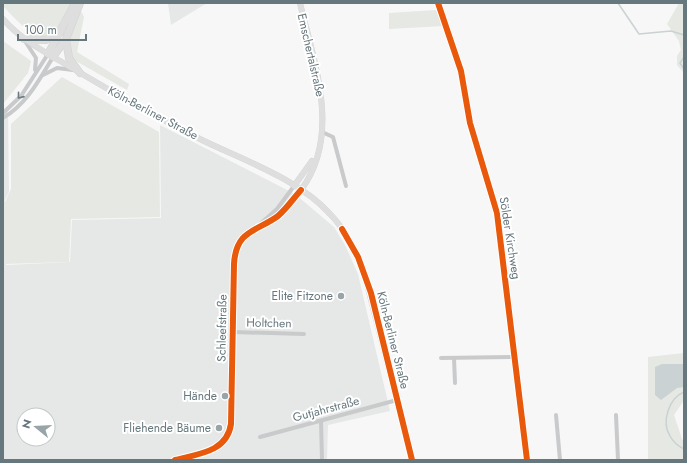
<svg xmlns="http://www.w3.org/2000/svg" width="687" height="463" viewBox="0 0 687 463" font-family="Jost,sans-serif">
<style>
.built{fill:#e6e8e7;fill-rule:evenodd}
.green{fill:#e6e8e4}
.water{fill:#cad2d3}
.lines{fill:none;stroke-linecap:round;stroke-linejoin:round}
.stream{stroke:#cad2d3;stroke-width:1.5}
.secondary-casing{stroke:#d2d3d4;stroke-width:6}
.trunk-casing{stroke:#d2d3d3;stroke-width:8}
.minor{stroke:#c8cacb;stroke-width:4}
.secondary{stroke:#dededf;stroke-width:5.5}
.trunk{stroke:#dededf;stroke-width:7}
.cycleway-casing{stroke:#fff;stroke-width:8}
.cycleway{stroke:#e8590c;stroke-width:6}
.oneway{stroke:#6b7b81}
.poi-dot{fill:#99a4a8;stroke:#fff;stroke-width:1.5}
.labels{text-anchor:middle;stroke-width:4;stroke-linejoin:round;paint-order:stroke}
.street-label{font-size:12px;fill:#66777d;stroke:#fff}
.poi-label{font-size:12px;fill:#66777d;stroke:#fff;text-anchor:end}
</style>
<rect width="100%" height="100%" fill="#f7f7f7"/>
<g class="built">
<polygon points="168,3 207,3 171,25"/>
<path d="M8,111L9,192L5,200L6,265L70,262L72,220L161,218L160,125L295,194L334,227L345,245L358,274L390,411L328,425L327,460H3V112ZM24,415H48V439H24Z"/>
</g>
<g class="green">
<path d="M3,3H71C67,12 62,23 56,30C40,50 13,16 3,6Z"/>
<polygon points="679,3 684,3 684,73 677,65 677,56 681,50 679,41 667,24"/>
<polygon points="436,10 443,26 389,29 389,13"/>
<path d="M81,11L84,17L77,52L129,84L127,90L74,60C63,44 74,27 81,11Z"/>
<polygon points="3,41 31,61 28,73 3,104"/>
<polygon points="62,77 159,132 160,217 71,219 69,262 3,264 3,207 11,189 11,124"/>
<polygon points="684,353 684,400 674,415 682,439 684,441 684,460 648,460 648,357"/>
</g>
<polygon class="water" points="662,364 684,364 684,387 677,388 661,400 655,395 655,367"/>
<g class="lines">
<g class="stream">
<polyline points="618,3 639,34 671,31 684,35"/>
<polyline points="684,57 680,63 684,69"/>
<path d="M684,392C669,398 661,422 670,436C673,442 678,446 684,449"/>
</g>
<defs>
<g id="secondary">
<path d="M300,3C314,63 342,135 301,190"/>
<path d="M3,19C22,41 47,53 72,68C114,93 158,118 202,140C243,160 299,179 330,214C345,229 354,249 363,268L412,460"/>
<polyline points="294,186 312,161"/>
</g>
<g id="trunk">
<polyline points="24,39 46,40 60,33"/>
<polyline points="66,40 69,58 80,73"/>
<polyline points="48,54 75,3"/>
<polyline points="53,57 66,39 80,3"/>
</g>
</defs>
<use href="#secondary" class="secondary-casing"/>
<use href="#trunk" class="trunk-casing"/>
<g class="minor">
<polyline points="438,3 461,71 470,123 497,213 527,460"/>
<polyline points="25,41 36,58 35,70"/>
<polyline points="43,75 57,68 73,70"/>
<polyline points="3,113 21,96 48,54"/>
<path d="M3,118C27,104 39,80 53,57"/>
<polyline points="322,132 333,137 346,186"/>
<polyline points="259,225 277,209 294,186"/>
<polyline points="233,332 304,334"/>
<polyline points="441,358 515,357"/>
<polyline points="454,358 455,383"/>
<polyline points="556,415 560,460"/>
<polyline points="616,415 618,460"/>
<polyline points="321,421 322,460"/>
<polyline points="260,437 397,400"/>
<path d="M175,460C198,454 227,452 231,424L234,264C236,230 256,232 278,216C287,208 293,199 301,190"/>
</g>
<use href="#secondary" class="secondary"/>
<use href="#trunk" class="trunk"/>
<defs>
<g id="cycleway">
<polyline points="438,3 461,71 470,123 497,213 527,460"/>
<polyline points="342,229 358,257 371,293 412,460"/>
<path d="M175,460C198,454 227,452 231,424L234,264C236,230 256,232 278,216C287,208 293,199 301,190"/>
</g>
</defs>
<use href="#cycleway" class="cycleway-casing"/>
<use href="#cycleway" class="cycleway"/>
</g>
<defs><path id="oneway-chevron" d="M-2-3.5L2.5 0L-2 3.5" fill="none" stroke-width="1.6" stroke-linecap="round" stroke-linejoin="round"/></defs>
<use class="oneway" href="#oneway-chevron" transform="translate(20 96) rotate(129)"/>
<g class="poi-dot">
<circle cx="341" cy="296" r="4"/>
<circle cx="225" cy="396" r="4"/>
<circle cx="219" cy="428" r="4"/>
</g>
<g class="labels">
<g class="street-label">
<text transform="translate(311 55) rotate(77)" y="4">Emschertalstraße</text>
<text transform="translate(153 113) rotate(28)" y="4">Köln-Berliner Straße</text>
<text transform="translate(510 238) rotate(81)" y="4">Sölder Kirchweg</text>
<text transform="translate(269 323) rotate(1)" y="4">Holtchen</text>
<text transform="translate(222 328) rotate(-89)" y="4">Schleefstraße</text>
<text transform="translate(393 340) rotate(76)" y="4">Köln-Berliner Straße</text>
<text transform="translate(326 409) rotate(-15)" y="4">Gutjahrstraße</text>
</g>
<g class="poi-label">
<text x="333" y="300">Elite Fitzone</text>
<text x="217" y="400">Hände</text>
<text x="211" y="432">Fliehende Bäume</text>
</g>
</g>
<rect width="687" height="463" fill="none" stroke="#66777d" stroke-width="8"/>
<g transform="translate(36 427) rotate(288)"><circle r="19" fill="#ffffff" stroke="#c2c9cb"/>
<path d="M0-3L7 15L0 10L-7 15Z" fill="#99a4a8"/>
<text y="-6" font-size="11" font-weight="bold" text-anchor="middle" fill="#66777d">N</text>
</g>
<path d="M18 34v6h68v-6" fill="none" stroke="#66777d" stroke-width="2"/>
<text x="24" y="34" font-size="12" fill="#66777d" stroke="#ffffff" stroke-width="3" paint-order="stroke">100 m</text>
</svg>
